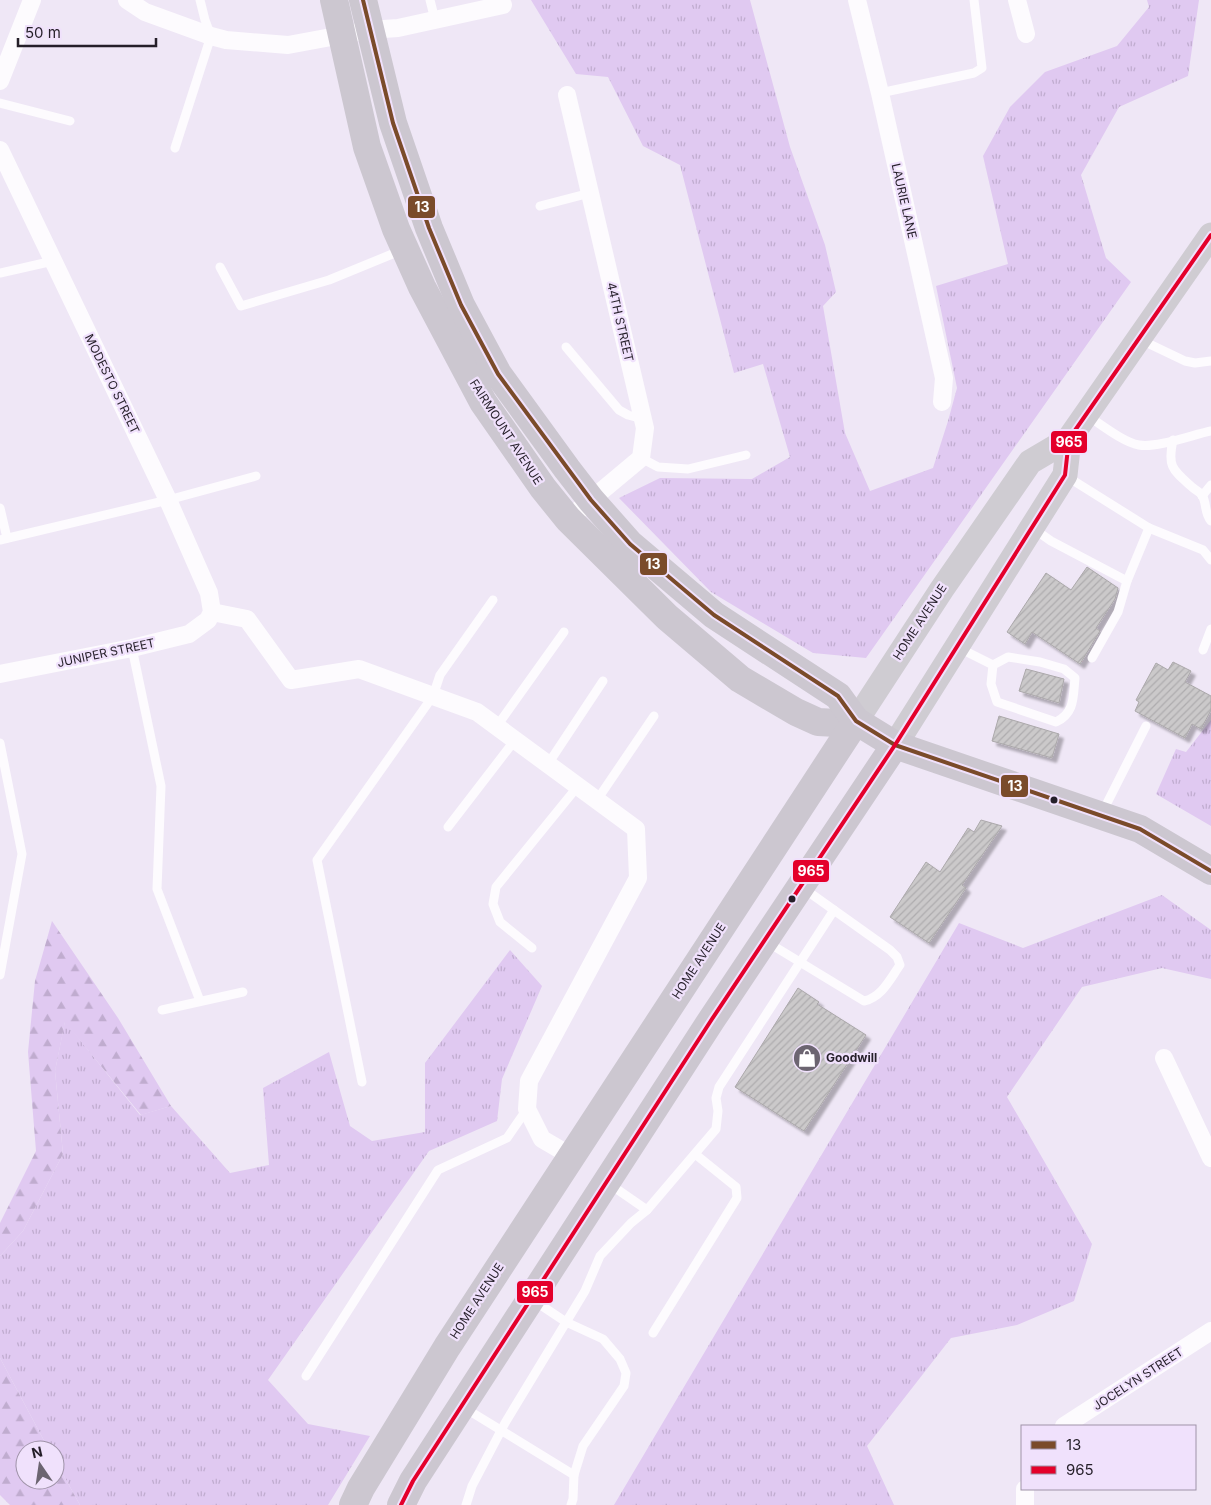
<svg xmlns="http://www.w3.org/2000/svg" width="1211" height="1505" viewBox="0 0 1211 1505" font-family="Inter,sans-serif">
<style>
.grass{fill:url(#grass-tufts)}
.forest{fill:url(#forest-firs)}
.building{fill:url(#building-hatch);stroke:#aba8aa;filter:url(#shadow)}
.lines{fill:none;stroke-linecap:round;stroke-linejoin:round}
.lane{stroke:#fdfbfe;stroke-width:9}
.street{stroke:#fdfbfe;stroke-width:18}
.secondary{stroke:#cfccd2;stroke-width:25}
.primary{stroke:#ccc7d0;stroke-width:28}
.bus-1-casing{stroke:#f0e1fc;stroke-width:8}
.bus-2-casing{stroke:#f0e1fc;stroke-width:8}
.bus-1{stroke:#7a4b2a;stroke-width:4}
.bus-2{stroke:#e4002b;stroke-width:4}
.bus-dot{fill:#251f29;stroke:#f0e1fc;stroke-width:2}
.labels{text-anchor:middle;stroke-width:4.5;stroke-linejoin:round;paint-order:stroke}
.street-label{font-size:12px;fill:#251f29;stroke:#f0e1fc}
.poi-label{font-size:12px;font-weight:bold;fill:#251f29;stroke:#f0e1fc;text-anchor:start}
.line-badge{stroke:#f0e1fc;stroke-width:2}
.badge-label{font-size:14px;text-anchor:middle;font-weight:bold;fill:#fff}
</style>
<defs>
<pattern id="grass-tufts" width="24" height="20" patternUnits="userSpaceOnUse" patternTransform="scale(1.25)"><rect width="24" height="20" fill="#e0c9f1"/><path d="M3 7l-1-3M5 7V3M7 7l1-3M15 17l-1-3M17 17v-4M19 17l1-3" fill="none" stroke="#c0accf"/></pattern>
<pattern id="forest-firs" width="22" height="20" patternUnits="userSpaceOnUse" patternTransform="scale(1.25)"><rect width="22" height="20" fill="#e0c9f1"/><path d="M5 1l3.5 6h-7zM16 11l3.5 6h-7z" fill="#c0accf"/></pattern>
<pattern id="building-hatch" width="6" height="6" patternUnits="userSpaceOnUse" patternTransform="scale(1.25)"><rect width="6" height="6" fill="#cbc9ca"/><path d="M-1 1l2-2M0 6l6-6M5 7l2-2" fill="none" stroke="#aeacae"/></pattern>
<filter id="shadow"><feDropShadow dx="4.5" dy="4.5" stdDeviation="1" flood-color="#0004"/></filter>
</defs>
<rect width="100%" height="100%" fill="#efe7f6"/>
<g class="grass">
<polygon points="531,0 750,0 790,147 825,245 836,292 823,306 845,433 870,491 933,468 948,421 957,388 936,286 1008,264 983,156 1010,107 1045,72 1117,46 1149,7 1147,0 1199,0 1188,76 1119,107 1081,175 1106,258 1131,282 866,658 813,653 711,592 619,498 660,478 752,479 790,457 763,364 734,373 680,165 643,146 608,77 576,74"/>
<polygon points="1211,720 1211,826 1156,794 1176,749 1186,752"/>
<polygon points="1162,895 1211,930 1211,979 1162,968 1082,987 1007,1097 1092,1244 1074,1301 1017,1325 951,1338 867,1446 894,1505 614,1505 959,923 1023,948"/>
<polygon points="510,950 542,986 502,1079 497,1121 429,1151 268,1380 308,1424 370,1436 328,1505 80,1505 55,1460 55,1450 49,1450 0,1358 0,1256 23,1231 63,1154 55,1071 65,1021 140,1115 171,1106 230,1173 269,1165 263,1088 329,1052 350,1126 372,1141 425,1132 425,1063"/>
</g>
<g class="forest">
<polygon points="52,921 118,1018 171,1106 141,1115 65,1022 55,1071 63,1154 23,1231 0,1256 0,1223 36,1151 28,1052 35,981"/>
<polygon points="0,1358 49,1450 25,1450 25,1480 55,1480 55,1460 80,1505 10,1505 0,1495"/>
</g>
<g class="building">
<polygon points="1087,567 1118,588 1115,599 1096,628 1100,631 1080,664 1032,632 1025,644 1007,632 1046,573 1071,590"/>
<polygon points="1173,662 1191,671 1185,682 1211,696 1211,710 1201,729 1192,724 1185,738 1135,711 1139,702 1136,700 1156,663 1168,670"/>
<polygon points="1026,669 1064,679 1059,703 1019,691"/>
<polygon points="999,716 1059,734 1052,758 992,741"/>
<polygon points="981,820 1002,826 962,885 966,888 929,943 890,917 926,862 940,872 968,828 974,832"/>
<polygon points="798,988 819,1002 817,1004 866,1035 804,1131 735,1087"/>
</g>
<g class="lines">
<g class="lane">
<polyline points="430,0 435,20"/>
<polyline points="880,93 974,73 982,68 974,0"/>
<polyline points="0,103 70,121"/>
<polyline points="175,148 211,36 205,20 200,0"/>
<polyline points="540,206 590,193"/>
<polyline points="220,267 241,306 329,280 402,250"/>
<polyline points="0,273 53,261"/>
<polyline points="1141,340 1185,361 1195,363 1211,361"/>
<polyline points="566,347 619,410 628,415 643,419"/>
<path d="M1088,416C1102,425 1123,442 1139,445C1157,448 1192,435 1211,431"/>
<path d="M1173,440C1167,467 1173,470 1192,487C1195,490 1200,492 1202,495C1207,503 1204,513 1211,521"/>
<polyline points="641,458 658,467 688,469 746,455"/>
<polyline points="1066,476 1149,528 1203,550 1211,560"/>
<polyline points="1202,496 1211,485"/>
<polyline points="0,508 7,538"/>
<polyline points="1034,529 1051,541 1127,581"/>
<polyline points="0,540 168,500 256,476"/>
<polyline points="132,648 161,786 157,889 200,1001"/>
<path d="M959,648L993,665L991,684L997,702L1056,722C1075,713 1073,697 1075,678L1064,669L1040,662L1008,657L993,665"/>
<polyline points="1203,650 1211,629"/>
<polyline points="1092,658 1118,612 1127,581 1149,528"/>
<polyline points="497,726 564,632"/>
<polyline points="0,743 22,854 0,975"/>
<polyline points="548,764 603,681"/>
<polyline points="597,800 654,716"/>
<polyline points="1102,813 1146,726"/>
<polyline points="448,827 515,740"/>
<path d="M767,942L864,1001C882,997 890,979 900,965L897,957L890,950L803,888"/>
<polyline points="532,948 500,922 493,904 496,887 578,786"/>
<polyline points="162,1010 243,992"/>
<polyline points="362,1082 317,860 433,696 440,675 493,600"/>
<polyline points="608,1183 647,1210"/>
<polyline points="533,1300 566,1322 603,1339 620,1359 626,1373 624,1386 583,1446 574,1475 573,1499 571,1505"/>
<polyline points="653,1333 737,1198 736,1187 695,1154"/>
<polyline points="306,1376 438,1170 507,1138 527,1109"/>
<polyline points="463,1407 574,1475"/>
<polyline points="466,1505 472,1486 505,1423 585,1291 600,1256 631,1223 647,1210 716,1129 718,1111 716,1098 719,1087 834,910"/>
</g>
<g class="street">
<polyline points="127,0 145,12 211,36 226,40 288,45 369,30 398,28 503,5"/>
<polyline points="857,0 880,93 944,378 942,402"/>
<polyline points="1017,0 1026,34"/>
<polyline points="0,81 32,0"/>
<polyline points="567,95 645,428 641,458 568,519"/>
<polyline points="0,150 168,500 209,593 212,612 208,620 189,634 132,648 0,674"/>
<polyline points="212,612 247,619 291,680 359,669 477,712 636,829 638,878 529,1081 527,1109 542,1139 571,1156"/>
<polyline points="1164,1058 1211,1158"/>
<polyline points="1064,1426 1211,1331"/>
<polyline points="1025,1489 1025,1505"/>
</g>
<g class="secondary">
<polyline points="856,721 942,589 1030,462 1069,439 1211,235"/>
<polyline points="895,745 1065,475 1069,439"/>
</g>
<g class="primary">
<polyline points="334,0 367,147 396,229 422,287 483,402 543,488 568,519 667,617 740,679 796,712 818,722 837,723 856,721"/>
<polyline points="363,0 393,123 429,228 461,305 498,374 567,469 591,500 630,544 714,615 838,696 856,721 895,745 1140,829 1211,871"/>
<polyline points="353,1505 361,1488 447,1347 856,721"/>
<polyline points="401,1505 413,1481 712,1019 895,745"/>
</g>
<defs>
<polyline id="bus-1" points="363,0 393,123 429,228 461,305 498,374 591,500 630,544 714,615 838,696 856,721 895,745 1140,829 1211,871"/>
<polyline id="bus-2" points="401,1505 413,1481 712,1019 895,745 1065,475 1069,439 1211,235"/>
</defs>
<use href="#bus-1" class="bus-1-casing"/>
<use href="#bus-2" class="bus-2-casing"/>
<use href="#bus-1" class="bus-1"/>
<use href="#bus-2" class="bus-2"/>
</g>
<defs>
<symbol id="shop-disc" viewBox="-11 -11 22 22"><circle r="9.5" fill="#6c6571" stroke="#f0e1fc"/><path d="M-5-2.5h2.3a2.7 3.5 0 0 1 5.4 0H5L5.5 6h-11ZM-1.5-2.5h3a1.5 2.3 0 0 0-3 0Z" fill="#fff"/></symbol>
</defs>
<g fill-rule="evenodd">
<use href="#shop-disc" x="791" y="1042" width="32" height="32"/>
</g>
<g class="bus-dot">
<circle cx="1054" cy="800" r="4.5"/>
<circle cx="792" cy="899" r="4.5"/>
</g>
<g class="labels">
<g class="street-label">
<text transform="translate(904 201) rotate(77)" y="4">LAURIE LANE</text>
<text transform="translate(620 322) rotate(77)" y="4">44TH STREET</text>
<text transform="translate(112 384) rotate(64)" y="4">MODESTO STREET</text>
<text transform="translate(506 432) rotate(57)" y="4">FAIRMOUNT AVENUE</text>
<text transform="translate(920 622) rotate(-57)" y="4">HOME AVENUE</text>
<text transform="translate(106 653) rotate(-12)" y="4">JUNIPER STREET</text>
<text transform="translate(699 961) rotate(-57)" y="4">HOME AVENUE</text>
<text transform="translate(477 1301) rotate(-57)" y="4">HOME AVENUE</text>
<text transform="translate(1138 1379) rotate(-33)" y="4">JOCELYN STREET</text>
</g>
<g class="poi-label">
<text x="826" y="1062">Goodwill</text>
</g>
</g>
<g class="line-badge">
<rect x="407" y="195" width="29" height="24" rx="5" fill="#7a4b2a"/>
<rect x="1050" y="430" width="38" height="24" rx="5" fill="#e4002b"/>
<rect x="639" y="552" width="29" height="24" rx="5" fill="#7a4b2a"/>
<rect x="1000" y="774" width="29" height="24" rx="5" fill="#7a4b2a"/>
<rect x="792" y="859" width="38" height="24" rx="5" fill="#e4002b"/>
<rect x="516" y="1280" width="38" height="24" rx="5" fill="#e4002b"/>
</g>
<g class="badge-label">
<text x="422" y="212">13</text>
<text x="1069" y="447">965</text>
<text x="653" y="569">13</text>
<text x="1015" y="791">13</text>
<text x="811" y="876">965</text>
<text x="535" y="1297">965</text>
</g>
<rect x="1021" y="1425" width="175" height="65" fill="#f0e1fc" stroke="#9f93a8"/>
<rect x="1031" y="1441" width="25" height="8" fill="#7a4b2a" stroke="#9f93a8"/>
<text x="1066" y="1450" font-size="15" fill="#251f29">13</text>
<rect x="1031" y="1466" width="25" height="8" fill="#e4002b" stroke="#9f93a8"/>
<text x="1066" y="1475" font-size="15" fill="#251f29">965</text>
<g transform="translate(40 1465) rotate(347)"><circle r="24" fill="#f0e1fc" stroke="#9f93a8"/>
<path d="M0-4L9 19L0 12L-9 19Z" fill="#6c6571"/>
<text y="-8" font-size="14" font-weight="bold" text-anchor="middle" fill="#251f29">N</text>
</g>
<path d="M18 38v8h138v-8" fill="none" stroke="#251f29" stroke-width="2.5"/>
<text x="25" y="38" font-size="15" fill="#251f29" stroke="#f0e1fc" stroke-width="4" paint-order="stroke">50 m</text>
</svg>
